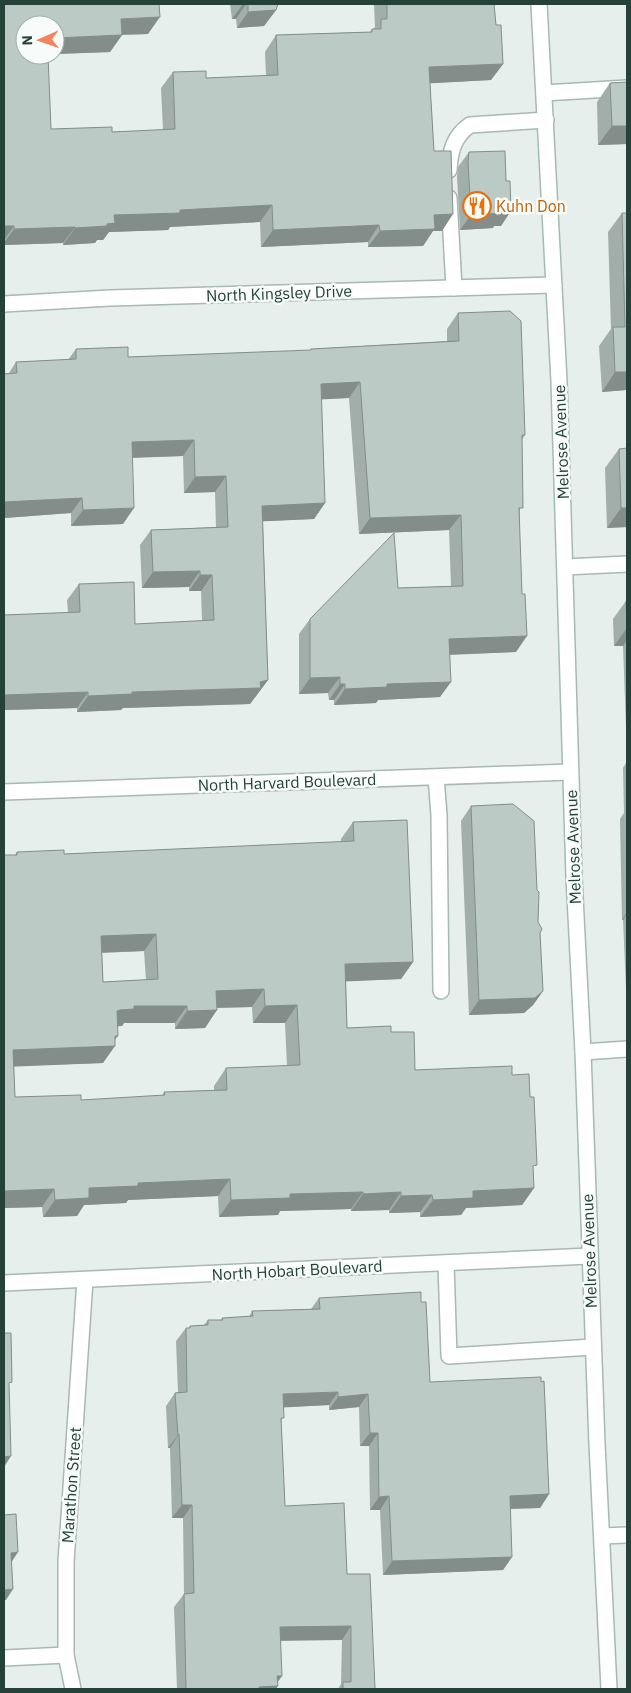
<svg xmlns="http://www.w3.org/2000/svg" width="631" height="1693" viewBox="0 0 631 1693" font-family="'IBM Plex Sans',sans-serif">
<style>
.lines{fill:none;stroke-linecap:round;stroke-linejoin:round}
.service-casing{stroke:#a8b8b2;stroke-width:18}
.minor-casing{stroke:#a8b8b2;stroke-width:18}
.secondary-casing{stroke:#a4bbb3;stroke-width:18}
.service{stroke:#fff;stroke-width:15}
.minor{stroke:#fff;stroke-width:15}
.secondary{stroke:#fff;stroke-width:15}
.wall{fill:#a1aea9;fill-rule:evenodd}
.shaded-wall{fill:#838d89}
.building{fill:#bbcac4;stroke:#838d89;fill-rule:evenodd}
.labels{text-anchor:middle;stroke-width:5;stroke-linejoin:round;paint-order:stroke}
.food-label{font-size:16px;fill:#c56008;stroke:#f7fbf9;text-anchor:start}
.street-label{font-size:16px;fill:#24423a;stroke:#f7fbf9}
</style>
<rect width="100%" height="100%" fill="#e6efeb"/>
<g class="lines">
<defs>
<g id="service">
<polyline points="544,93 627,88"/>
<path d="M449,170C450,151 454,136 470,125L546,120"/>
<polyline points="449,198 454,288"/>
<polyline points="436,777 439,815 441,991"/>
<polyline points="446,1263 449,1356 593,1347"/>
</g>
<g id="minor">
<polyline points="4,304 110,298 554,285"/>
<polyline points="565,567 627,564"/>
<polyline points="4,792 570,772"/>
<polyline points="583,1052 627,1049"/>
<polyline points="4,1283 589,1256"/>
<polyline points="602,1536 627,1535"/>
<polyline points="4,1658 66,1655"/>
<polyline points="73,1689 66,1655 66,1562 85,1280"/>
</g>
<polyline id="secondary" points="539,4 559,381 574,877 583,1052 597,1444 609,1689"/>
</defs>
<use href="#service" class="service-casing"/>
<use href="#minor" class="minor-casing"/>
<use href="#secondary" class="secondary-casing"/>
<use href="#service" class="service"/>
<use href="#minor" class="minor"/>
<use href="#secondary" class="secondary"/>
</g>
<g class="wall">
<polygon points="4,4 148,34 122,35 110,52 55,54 55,25 25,25 51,129 112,132 163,130 161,88 173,72 206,78 266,76 265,52 276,35 370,32 372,29 374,29 375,27 374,4 494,4 496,25 503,64 491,80 430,83 434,151 442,231 433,231 423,246 368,247 368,242 261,247 260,222 170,227 168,230 109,232 103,240 97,240 95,243 63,245 63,243 4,245"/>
<polygon points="230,4 278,4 276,10 264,26 237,28 236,19 232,19"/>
<polygon points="627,82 627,144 598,145 597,102 610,83"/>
<polygon points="469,152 501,226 494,226 493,228 460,230 457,177 458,167"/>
<polygon points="622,213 627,213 627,406 626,390 602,392 599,346 611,329 608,232"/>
<polygon points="458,313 525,435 522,440 516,652 450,655 440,697 378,700 376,703 334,705 334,700 329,700 328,693 299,694 299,634 310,619 398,588 451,586 449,530 359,534 349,398 321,399 325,503 314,519 263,521 268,680 250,704 123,708 121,710 77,712 77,708 4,710 4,615 68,613 67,600 79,584 135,624 202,621 201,591 189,591 189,587 142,588 140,545 151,530 216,527 215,492 184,493 183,456 132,458 123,524 71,526 71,513 4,518 4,374 9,373 16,362 68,360 76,349 128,357 309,351 311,349 447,341 447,329"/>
<polygon points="619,449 627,527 607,528 605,468"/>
<polygon points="626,601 627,601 627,754 623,646 614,646 613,619"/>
<polygon points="627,761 627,1012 623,920 622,920 620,819 624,813 623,768"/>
<polygon points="471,806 538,922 540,933 543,991 533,1005 524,1013 469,1015 461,821"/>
<path d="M353,822L413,962L401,979L346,981L347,1028L391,1032L415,1070L512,1075L533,1170L534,1188L522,1205L466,1208L461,1215L420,1217V1212L389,1213V1210L351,1211V1209L280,1211L278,1215L219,1217L218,1196L128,1200L126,1203L84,1205L77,1216L43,1217L42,1207L4,1208L15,855L17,852L64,854L341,842V839ZM144,951L146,980L103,982L102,953ZM252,1007L253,1023H285L287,1066L226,1068L214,1086V1090L164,1092L162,1096L81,1100L15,1097L14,1066L103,1063L115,1039L117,1026H122L124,1023H175V1029L205,1028L217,1008Z"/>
<polygon points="627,1088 627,1112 626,1089"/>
<polygon points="319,1298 421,1302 430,1382 549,1494 540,1508 510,1509 512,1557 503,1570 383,1575 380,1510 370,1510 369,1446 360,1446 359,1407 329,1410 329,1405 284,1407 281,1423 285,1506 347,1574 375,1689 338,1689 341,1684 342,1640 281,1640 277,1682 276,1689 177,1689 174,1607 184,1594 183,1518 172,1518 170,1448 168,1448 166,1406 175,1393 178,1392 176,1341 186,1328 189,1328 190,1326 204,1325 208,1320 221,1320 222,1318 249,1317 252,1311 311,1309"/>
</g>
<g class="shaded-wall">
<polygon points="243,4 246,4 236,19 232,19"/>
<polygon points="276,10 264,26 237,28 248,12"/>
<polygon points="160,17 148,34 109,35 121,19"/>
<polygon points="122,35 110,52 55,54 55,38"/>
<polygon points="503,64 491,80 418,84 429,67"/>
<polygon points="612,126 627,126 627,144 598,145"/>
<polygon points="272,205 260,222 170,227 168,230 109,232 103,240 97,240 95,243 63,245 75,228 114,215 180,210"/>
<polygon points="503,211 511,211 501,226 494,226 493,228 460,230 471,215"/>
<polygon points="453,214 442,231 433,231 423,246 368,247 380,231 434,215"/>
<polygon points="379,225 368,242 261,247 273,230"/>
<polygon points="4,226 14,226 4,240"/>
<polygon points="75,227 63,243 4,245 4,243 14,229"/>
<polygon points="615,372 627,372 627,389 626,390 602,392"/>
<polygon points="360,382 349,398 310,400 321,384"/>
<polygon points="194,440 183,456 121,458 132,442"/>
<polygon points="226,476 215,492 184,493 195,477"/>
<polygon points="82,498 71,513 4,518 4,502"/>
<polygon points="325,503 314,519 251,522 262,506"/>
<polygon points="134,508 123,524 71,526 83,510"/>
<polygon points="621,508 627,508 627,527 607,528"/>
<polygon points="461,515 449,530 359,534 370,518"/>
<polygon points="200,571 189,587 142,588 153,572"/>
<polygon points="200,575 212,575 201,591 189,591"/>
<polygon points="627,628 627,640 623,646 614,646"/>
<polygon points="527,636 516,652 438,655 449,639"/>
<polygon points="340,677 328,693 299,694 310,678"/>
<polygon points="268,680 250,704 123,708 121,710 77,712 88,696 260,682"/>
<polygon points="451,682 440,697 378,700 376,703 334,705 345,689 387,684"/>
<polygon points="340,684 345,684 334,700 329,700"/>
<polygon points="88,692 77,708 4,710 4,695"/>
<polygon points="627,912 627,914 623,920 622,920"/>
<polygon points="156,934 144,951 89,953 101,936"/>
<polygon points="413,962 401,979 333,982 345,964"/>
<polygon points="264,989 252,1007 204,1008 216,991"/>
<polygon points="543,991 533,1005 524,1013 469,1015 479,1000"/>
<polygon points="297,1005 285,1023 253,1023 265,1006"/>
<polygon points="134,1006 187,1006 175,1023 124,1023 122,1026 108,1027 117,1011"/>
<polygon points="217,1010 205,1028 175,1029 187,1011"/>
<polygon points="118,1036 110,1046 115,1046 103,1063 4,1067 13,1050"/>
<polygon points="230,1179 218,1196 128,1200 126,1203 84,1205 77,1216 43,1217 55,1200 89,1188 138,1183"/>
<polygon points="534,1188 522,1205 466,1208 461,1215 420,1217 433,1200 473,1191"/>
<polygon points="54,1189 42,1207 4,1208 4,1191"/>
<polygon points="363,1192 351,1209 280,1211 278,1215 219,1217 231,1200 290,1194"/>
<polygon points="401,1192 389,1210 351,1211 363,1194"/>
<polygon points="432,1195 420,1212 389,1213 401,1196"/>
<polygon points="338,1392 329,1405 274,1408 283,1394"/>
<polygon points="368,1394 359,1407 329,1410 338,1397"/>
<polygon points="370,1433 378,1433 369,1446 360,1446"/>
<polygon points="179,1434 170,1448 168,1448 178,1435"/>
<polygon points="11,1456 4,1467 4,1457"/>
<polygon points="549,1494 540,1508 500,1509 510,1496"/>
<polygon points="389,1496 380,1510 370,1510 379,1497"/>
<polygon points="182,1505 192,1505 183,1518 172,1518"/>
<polygon points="18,1552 11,1563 11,1553"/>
<polygon points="512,1557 503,1570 383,1575 392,1561"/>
<polygon points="13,1589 6,1600 4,1600 4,1590"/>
<polygon points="351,1626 342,1640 271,1641 280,1627"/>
<polygon points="277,1676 282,1676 275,1686 278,1686 276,1689 257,1689 259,1687"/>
</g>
<g class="building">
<polygon points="4,4 159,4 160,17 121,19 122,35 55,38 55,25 25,25 25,55 48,55 51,129 112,127 112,132 175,129 173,72 206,71 206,78 278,75 276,35 372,32 372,29 381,29 381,19 387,19 387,4 494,4 496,25 501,25 503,64 429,67 434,151 451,151 453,214 434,215 435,229 380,231 379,225 273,230 272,205 180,210 180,213 114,215 115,223 107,224 107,226 75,228 75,227 14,229 14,226 4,226"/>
<polygon points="248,4 278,4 276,10 248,12"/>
<polygon points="627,82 627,126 612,126 610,83"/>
<polygon points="505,151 506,181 510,181 511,211 503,211 503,213 471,215 468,162 469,152"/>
<polygon points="622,213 627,213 627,372 615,372 613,327 625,327"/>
<polygon points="510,311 521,321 525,435 522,435 523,508 519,508 522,594 525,594 527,636 449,639 451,682 387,684 387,687 345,689 345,684 340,684 340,677 310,678 310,619 394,533 398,588 463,586 461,515 370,518 360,382 321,384 325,503 262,506 268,680 260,682 261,688 132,692 132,694 88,696 88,692 4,695 4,615 80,612 79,584 134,582 135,624 214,620 212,575 200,575 200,571 153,572 151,530 228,527 226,476 195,477 194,440 132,442 134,508 83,510 82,498 4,502 4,374 17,373 16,362 76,359 76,349 128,347 128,357 311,350 311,349 459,341 458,313"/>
<polygon points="627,448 627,508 621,508 619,449"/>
<polygon points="626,601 627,601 627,628"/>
<polygon points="513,804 534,821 537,890 539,892 538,922 542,929 540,933 543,991 535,998 479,1000 471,806"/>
<path d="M407,820L413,962L345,964L347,1028L391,1026V1032H414L415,1070L512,1066V1075L529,1074L530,1097H534L537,1165L533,1166L534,1188L473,1191V1198L433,1200L432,1195L401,1196V1192L363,1194V1192L290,1194V1198L231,1200L230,1179L138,1183V1186L89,1188V1198L55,1200L54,1189L4,1191V855H17V852L64,850V854L354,841L353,822ZM156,934L158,979L103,982L101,936ZM264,989L265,1006L297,1005L300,1065L226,1068L227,1090L164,1092L165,1095L81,1100V1095L15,1097L13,1050L115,1046V1036H118L117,1011L120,1010L134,1009V1006H187V1011L217,1010L216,991Z"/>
<polygon points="421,1292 421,1302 426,1302 430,1382 541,1377 541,1382 544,1381 549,1494 510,1496 512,1557 392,1561 389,1496 379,1497 378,1433 370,1433 368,1394 338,1397 338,1392 283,1394 284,1418 281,1418 285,1506 344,1503 347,1574 370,1574 375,1689 343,1689 343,1682 351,1682 351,1626 280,1627 282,1676 277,1676 278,1686 259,1687 259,1689 186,1689 184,1594 194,1593 192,1505 182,1505 179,1434 178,1435 175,1393 187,1392 187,1390 186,1328 190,1328 190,1326 208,1325 208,1320 223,1320 222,1318 253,1316 252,1311 320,1309 319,1298"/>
<polygon points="4,1333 11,1333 12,1382 9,1383 11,1456 4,1457"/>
<polygon points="16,1514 18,1552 11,1553 13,1589 4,1590 4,1515"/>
</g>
<defs>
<symbol id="restaurant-ring" viewBox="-11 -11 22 22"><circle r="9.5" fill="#f7fbf9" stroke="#e8710a" stroke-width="1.5"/><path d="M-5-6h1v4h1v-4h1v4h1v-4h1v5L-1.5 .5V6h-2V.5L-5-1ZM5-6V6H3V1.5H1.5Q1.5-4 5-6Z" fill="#e8710a"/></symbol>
</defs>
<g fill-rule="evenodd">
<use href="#restaurant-ring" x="461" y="190" width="32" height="32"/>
</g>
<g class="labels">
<g class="food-label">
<text x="496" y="212">Kuhn Don</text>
</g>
<g class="street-label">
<text transform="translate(279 293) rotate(-2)" y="6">North Kingsley Drive</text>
<text transform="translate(561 442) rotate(-92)" y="6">Melrose Avenue</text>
<text transform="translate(287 782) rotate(-2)" y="6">North Harvard Boulevard</text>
<text transform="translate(573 847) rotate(-92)" y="6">Melrose Avenue</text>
<text transform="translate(589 1251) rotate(-92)" y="6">Melrose Avenue</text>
<text transform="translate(297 1270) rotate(-3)" y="6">North Hobart Boulevard</text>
<text transform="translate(71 1485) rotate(-86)" y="6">Marathon Street</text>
</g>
</g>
<rect width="631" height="1693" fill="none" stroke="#24423a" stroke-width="10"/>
<g transform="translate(40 40) rotate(268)"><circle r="24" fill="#f7fbf9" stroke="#a3b1ad"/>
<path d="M0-4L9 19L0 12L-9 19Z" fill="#f4845f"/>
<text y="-8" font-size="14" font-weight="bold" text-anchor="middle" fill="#24423a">N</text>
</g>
</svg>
